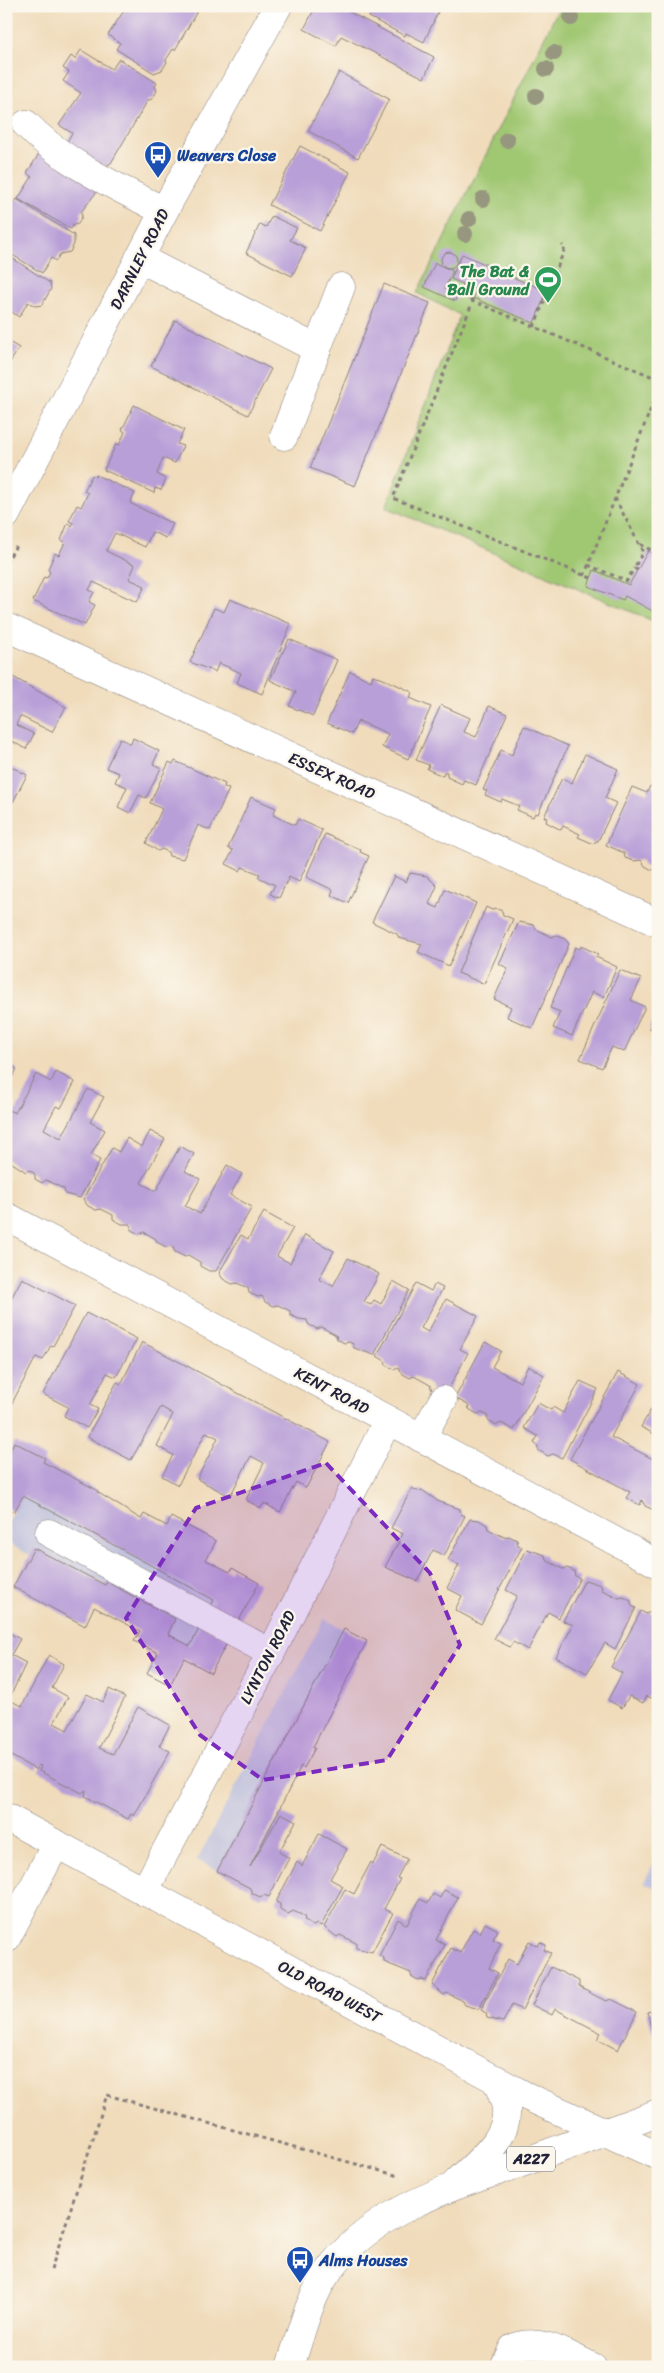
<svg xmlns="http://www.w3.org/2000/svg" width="664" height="2373" viewBox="0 0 664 2373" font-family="Sriracha,sans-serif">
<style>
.industrial{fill:#c1c2dd}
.green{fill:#a0c772;stroke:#617456}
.building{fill:#b89fd8}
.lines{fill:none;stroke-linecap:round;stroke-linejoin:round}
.minor-casing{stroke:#897f7b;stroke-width:29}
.major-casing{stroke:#897f7b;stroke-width:29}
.path{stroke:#897f7b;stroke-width:3;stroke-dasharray:4 4;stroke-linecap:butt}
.minor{stroke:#fff;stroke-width:28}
.major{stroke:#fff;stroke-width:28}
.tree{fill:#97967f}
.marked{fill:#7b2cbf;fill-opacity:0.2;stroke:#7b2cbf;stroke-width:4;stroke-dasharray:10 6;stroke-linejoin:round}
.labels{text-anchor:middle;stroke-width:4.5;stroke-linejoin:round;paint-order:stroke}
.shield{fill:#fbf7ec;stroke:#636270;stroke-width:1}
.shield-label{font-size:15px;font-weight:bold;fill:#22223b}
.transit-label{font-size:16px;font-weight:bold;fill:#164399;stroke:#fbf7ec;text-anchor:start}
.street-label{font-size:16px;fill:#22223b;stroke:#fbf7ec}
.leisure-label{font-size:16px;font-weight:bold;fill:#27864d;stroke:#fbf7ec;text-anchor:end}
</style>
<rect width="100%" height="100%" fill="#fbf7ec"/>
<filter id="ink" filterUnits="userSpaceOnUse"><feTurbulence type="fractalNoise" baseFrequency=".02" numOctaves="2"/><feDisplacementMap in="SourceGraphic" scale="10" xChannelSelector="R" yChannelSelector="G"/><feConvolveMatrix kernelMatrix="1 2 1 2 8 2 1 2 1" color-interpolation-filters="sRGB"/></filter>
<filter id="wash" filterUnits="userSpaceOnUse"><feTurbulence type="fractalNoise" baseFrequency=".0096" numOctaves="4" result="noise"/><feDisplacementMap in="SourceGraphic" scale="20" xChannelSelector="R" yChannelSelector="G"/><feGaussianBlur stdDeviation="1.12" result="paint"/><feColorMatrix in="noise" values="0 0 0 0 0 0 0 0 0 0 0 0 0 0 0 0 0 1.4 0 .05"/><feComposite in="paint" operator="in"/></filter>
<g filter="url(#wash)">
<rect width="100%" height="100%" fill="#f0dcbb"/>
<g class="industrial">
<polygon points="23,1496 214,1600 190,1646 168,1634 175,1619 34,1548 29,1555 6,1542 6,1525"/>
<polygon points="324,1619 367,1641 313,1747 315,1748 304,1768 301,1767 242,1883 197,1860"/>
<polygon points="657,1856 658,1857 658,1889 644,1882"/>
</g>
<polygon class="green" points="560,6 658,6 658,623 386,507 460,315 417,293"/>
<g id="blocks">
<g class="building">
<polygon points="130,6 200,6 175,50 173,49 166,60 167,62 162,70 154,73 116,49 120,43 108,35 125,9 127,11"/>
<polygon points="316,6 338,6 434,57 424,78 341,36 336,46 304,29"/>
<polygon points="374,6 428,6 438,12 424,42 406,33 405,36 369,17"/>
<polygon points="81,50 112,69 119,59 157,83 155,86 157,91 152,99 148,100 111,163 104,167 66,143 72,133 59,125 81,93 63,81 69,72 63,68 71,56 75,59"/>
<polygon points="339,72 389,99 358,158 308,131"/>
<polygon points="300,146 350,172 320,231 269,205"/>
<polygon points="42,149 98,190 81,212 82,216 78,224 73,225 71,229 18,199 32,177 27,173"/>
<polygon points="17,199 74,235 74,244 70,252 60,254 56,261 51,258 42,273 6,251 6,209 11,202 14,203"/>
<polygon points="272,216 297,228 290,240 306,248 292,276 246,253 260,224 266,227"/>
<circle cx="449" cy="260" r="8"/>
<polygon points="6,254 50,283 51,289 42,305 35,306 28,302 19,317 6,308"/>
<polygon points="462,254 487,265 486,267 547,291 534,323 473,298 477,290 451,279"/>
<polygon points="435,263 453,271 445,288 458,294 455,301 424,287"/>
<polygon points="384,284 430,303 355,486 310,468"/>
<polygon points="175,320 271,369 248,415 151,366"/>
<polygon points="6,340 19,348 6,369"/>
<polygon points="134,405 184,430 177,444 183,446 175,463 163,458 157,474 166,479 161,490 155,488 154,493 104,470 116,444 119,445 122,439 125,432 122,430"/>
<polygon points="92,475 95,477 96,475 135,493 130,503 173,524 166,538 152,532 145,547 115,533 106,551 135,565 129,579 145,586 137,602 93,582 89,590 94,592 89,602 95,605 85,625 33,601 44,577 47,578 50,572 48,569 55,553 59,555 65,542 61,540 68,523 72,526 73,523 69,521 77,505 81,507 88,493 84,491"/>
<polygon points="648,551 658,556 658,614 625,596 623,600 588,586 594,570 629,585"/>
<polygon points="230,599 291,624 262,694 237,683 241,673 219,663 215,672 190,662 214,608 224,612"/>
<polygon points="289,639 337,660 313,716 289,706 296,692 270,680"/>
<polygon points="350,671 371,681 373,675 393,683 412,692 410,698 431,707 408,759 382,747 388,734 373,727 358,721 352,734 327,723"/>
<polygon points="6,673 66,707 52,732 20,716 16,725 34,734 26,749 8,739 6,742"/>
<polygon points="441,705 470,718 464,732 476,737 489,706 507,714 476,785 464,780 462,784 447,777 447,772 444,772 443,776 427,769 429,765 416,760"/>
<polygon points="524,726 568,746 538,814 535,813 533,817 517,810 519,806 502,799 501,802 485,795 487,791 483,790 501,750 512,755"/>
<polygon points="120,738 131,744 133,738 159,751 153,764 161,768 146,798 139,795 130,813 118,807 127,787 115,782 119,773 106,768"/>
<polygon points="585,754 618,769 605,798 616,803 598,841 596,841 594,844 578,837 580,834 563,826 561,830 546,822 547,818 544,817 562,778 572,783"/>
<polygon points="175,761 225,784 224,787 229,789 210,830 198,825 183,859 169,856 168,852 162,849 158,851 146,843 162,809 150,803 169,762 173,764"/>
<polygon points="6,764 27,775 13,802 6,798"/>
<polygon points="650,786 658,789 658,868 652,870 645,866 641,860 634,861 625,858 624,853 606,845 632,787 647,793"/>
<polygon points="251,797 276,808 273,815 283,820 295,825 298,819 322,830 299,882 289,877 279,898 270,894 275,885 258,877 260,874 242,867 240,871 226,864 233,850 228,848"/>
<polygon points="325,834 361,850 360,852 369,856 348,903 331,895 333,890 306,877"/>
<polygon points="410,873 427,876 437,886 429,904 438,908 445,889 476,903 449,966 418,952 422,944 399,938 397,934 372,922 394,876 406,882"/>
<polygon points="486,907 492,910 495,908 502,911 503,915 513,919 484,984 458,973"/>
<polygon points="519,922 534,925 536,929 552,937 556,935 565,939 569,944 532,1028 507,1017 511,1007 494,999 508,968 499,964"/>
<polygon points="581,946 598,954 596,957 617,967 604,997 592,992 572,1036 553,1028 560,1012 550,1008 575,947 580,949"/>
<polygon points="620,970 641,979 631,1000 645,1007 624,1052 612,1047 602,1068 580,1059"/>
<polygon points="658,1009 658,1032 649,1028"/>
<polygon points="6,1063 17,1069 6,1088"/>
<polygon points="56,1072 75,1082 61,1108 56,1106 44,1129 53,1134 61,1138 88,1089 104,1097 90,1122 105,1130 91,1155 100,1160 80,1198 65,1194 64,1189 46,1180 42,1183 35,1179 35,1174 29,1170 26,1172 6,1159 6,1109 15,1113 36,1074 51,1082"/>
<polygon points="150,1131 165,1139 141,1183 156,1191 180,1146 194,1154 185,1171 200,1179 185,1206 200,1214 227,1165 242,1174 230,1195 252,1207 216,1271 209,1271 200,1266 200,1262 188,1255 185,1257 175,1252 172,1246 166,1247 157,1242 156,1239 144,1232 139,1234 131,1230 130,1224 122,1224 113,1219 113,1215 101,1209 96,1210 88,1206 83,1199 112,1148 119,1152 127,1138 142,1147"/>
<polygon points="264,1212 293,1228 277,1256 282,1259 290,1263 305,1235 334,1251 319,1279 333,1286 348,1258 379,1274 364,1302 371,1305 374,1300 381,1304 393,1281 409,1290 374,1355 354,1348 353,1344 349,1342 344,1343 337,1339 336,1335 321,1327 317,1329 308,1324 307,1320 299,1319 290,1315 290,1311 278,1305 273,1306 265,1302 262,1296 258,1297 249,1293 248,1288 237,1283 232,1284 223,1279 219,1273 241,1235 248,1239"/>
<polygon points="22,1278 75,1306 53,1346 51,1345 43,1360 36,1357 11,1405 6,1402 6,1331 10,1323 6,1321 6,1308"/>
<polygon points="416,1283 431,1291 435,1284 443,1288 421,1328 428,1332 446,1299 478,1316 460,1349 468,1353 446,1394 439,1394 432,1390 430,1385 414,1376 410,1378 403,1374 398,1367 394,1369 386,1365 385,1361 377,1356"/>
<polygon points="86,1313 137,1339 116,1377 107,1373 90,1405 98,1409 87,1428 64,1416 68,1407 43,1394"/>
<polygon points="142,1342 330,1442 306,1488 296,1482 280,1512 264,1503 261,1508 246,1500 264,1463 251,1456 230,1496 197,1479 218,1438 206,1432 178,1485 162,1476 173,1455 157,1446 173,1414 161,1407 131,1460 87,1437 117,1382 121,1384"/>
<polygon points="485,1342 501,1351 492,1367 520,1382 528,1366 544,1375 514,1430 501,1423 497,1425 488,1420 487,1415 482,1413 477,1414 469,1409 468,1405 455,1398"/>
<polygon points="618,1372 640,1384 611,1437 653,1459 658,1450 658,1509 654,1510 645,1506 642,1500 640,1505 626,1498 630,1492 570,1459"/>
<polygon points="580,1381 598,1389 562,1458 553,1454 548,1456 538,1450 538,1446 534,1443 538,1436 524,1428 538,1403 551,1410 553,1407 563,1413"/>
<polygon points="658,1397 658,1436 641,1427"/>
<polygon points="14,1442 45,1458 43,1462 97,1490 97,1492 141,1519 144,1514 167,1526 171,1517 216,1541 206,1560 230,1572 232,1568 259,1583 235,1628 207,1613 214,1600 79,1526 23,1496 14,1512 6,1507 6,1460"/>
<polygon points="412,1488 417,1491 422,1490 439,1502 460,1509 461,1514 465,1516 444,1556 433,1550 417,1581 385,1567 403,1534 391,1528"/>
<polygon points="470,1519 479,1520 487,1525 488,1529 504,1537 509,1536 517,1540 518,1545 522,1547 481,1624 455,1610 462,1596 447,1588 459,1565 448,1560"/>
<polygon points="34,1548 105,1585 107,1582 175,1619 168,1634 190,1646 201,1625 229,1639 211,1673 184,1658 170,1685 147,1673 158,1653 134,1641 140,1631 94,1607 85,1626 13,1587"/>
<polygon points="527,1549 545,1555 546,1560 563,1569 567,1568 574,1571 575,1576 580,1578 559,1618 548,1612 528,1650 513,1642 510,1647 494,1639 517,1596 506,1590"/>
<polygon points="585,1580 601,1585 602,1590 619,1598 623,1597 631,1601 632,1606 636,1608 615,1649 605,1643 587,1673 556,1657 573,1625 563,1621"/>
<polygon points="641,1611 646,1614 650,1612 658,1617 658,1701 647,1696 643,1703 629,1696 622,1708 608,1700 622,1673 611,1667"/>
<polygon points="344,1629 367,1641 313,1747 315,1748 304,1768 301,1766 250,1867 281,1813 296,1821 279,1852 289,1858 269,1897 264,1895 260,1897 252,1893 250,1888 217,1871"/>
<polygon points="6,1631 20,1639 11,1655 26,1663 9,1699 15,1703 22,1706 49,1655 64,1664 52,1688 68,1697 54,1723 67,1730 87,1694 103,1702 109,1689 125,1697 99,1748 113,1754 138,1707 170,1725 159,1746 170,1751 134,1816 131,1814 128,1819 85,1796 86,1790 82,1793 39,1771 41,1766 38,1765 36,1770 6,1753"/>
<polygon points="319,1834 347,1849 330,1879 343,1886 321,1926 317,1924 313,1926 305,1921 304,1916 293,1911 288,1914 280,1909 280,1904 276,1902 297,1862 302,1866"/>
<polygon points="382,1847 407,1859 397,1878 400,1879 384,1909 393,1913 372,1952 356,1948 356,1943 340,1935 337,1937 324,1927 345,1889 354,1894 371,1862 373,1864"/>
<polygon points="444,1890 458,1897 436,1940 445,1945 426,1981 421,1979 418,1980 411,1976 411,1973 384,1962 384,1958 379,1956 398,1919 407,1925 420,1899 428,1903 433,1894 440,1898"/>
<polygon points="485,1923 498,1930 493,1939 501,1943 489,1968 498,1973 479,2009 465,2005 463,2001 447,1993 444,1995 432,1985 451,1948 460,1953 473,1929 480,1933"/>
<polygon points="529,1941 538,1946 540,1942 546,1945 544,1950 551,1953 522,2010 512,2005 503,2022 487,2018 486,2013 481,2010 508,1959 517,1964"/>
<polygon points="551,1967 579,1981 579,1987 592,1994 606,2001 611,1999 637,2012 618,2050 597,2039 601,2033 555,2009 552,2015 532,2005"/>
<polygon points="658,2009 658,2048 657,2048 647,2012"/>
</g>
</g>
</g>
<g filter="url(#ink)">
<use href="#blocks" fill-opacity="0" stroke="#897f7b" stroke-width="1"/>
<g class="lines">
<defs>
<g id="minor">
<path d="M26,124C63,163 116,186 164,211"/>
<polyline points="139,258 317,349 341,287"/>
<polyline points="284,436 317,349"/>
<polyline points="6,515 164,211 278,6"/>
<polyline points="6,627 658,923"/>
<polyline points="6,1216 658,1564"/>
<polyline points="421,1438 443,1400"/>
<polyline points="49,1533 271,1653"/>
<polyline points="144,1892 271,1653 388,1420"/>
<polyline points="6,1939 56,1844"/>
<path d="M504,2367L513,2348C541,2336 568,2356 593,2367"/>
</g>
<g id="major">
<polyline points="6,1817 526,2096 658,2156"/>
<path d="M457,2182C476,2163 509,2139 506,2109C505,2099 499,2088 496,2079"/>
<path d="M290,2367C301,2333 310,2294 332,2266C379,2206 461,2184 530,2160C572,2144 615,2129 658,2113"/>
</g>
</defs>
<use href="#minor" class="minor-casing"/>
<use href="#major" class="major-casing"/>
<g class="path">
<polyline points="464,284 464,293 473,301"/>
<polyline points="447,285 464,293"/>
<polyline points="534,327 565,248 562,245"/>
<polyline points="615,498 643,552 634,568 637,570"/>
<polyline points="640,544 658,554"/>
<polyline points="6,563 17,544"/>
<polyline points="588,565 627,581 634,568"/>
<polyline points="584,576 658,391"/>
<polyline points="591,578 393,498 473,301 658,379"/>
<polyline points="51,2270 107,2095 399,2176"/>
</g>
<use href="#minor" class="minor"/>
<use href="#major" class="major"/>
</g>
<g class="tree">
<circle cx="571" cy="18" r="8"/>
<circle cx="554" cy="53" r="8"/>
<circle cx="546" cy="69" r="8"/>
<circle cx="536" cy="96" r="8"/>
<circle cx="507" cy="140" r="8"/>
<circle cx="483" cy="199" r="8"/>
<circle cx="469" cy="219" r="8"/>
<circle cx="465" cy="234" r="8"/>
</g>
</g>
<path class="marked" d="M326,1463L430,1573L460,1645L387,1760L263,1780L200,1735L126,1618L196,1508Z"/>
<defs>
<symbol id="bus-pin" viewBox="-11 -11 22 30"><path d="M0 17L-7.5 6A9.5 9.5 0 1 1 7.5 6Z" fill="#1a4fb4" stroke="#fbf7ec"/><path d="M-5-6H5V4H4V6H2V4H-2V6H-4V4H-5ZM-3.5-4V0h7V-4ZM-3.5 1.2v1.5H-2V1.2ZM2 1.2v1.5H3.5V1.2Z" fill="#fff"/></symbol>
<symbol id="stadium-pin" viewBox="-11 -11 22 30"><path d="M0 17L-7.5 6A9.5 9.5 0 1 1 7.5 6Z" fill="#2e9e5b" stroke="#fbf7ec"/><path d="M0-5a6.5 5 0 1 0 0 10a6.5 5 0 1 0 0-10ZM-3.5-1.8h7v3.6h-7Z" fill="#fff"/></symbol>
</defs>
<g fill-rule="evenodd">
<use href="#bus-pin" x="142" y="139" width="32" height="43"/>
<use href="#stadium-pin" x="532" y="264" width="32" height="43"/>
<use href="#bus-pin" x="284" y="2244" width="32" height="43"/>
</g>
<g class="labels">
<rect class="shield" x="507" y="2146.5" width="48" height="25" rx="4"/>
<g class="shield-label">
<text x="531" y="2164">A227</text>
</g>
<g class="transit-label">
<text x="177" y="161">Weavers Close</text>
<text x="319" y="2266">Alms Houses</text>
</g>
<g class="street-label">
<text transform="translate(139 259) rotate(-63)" y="6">DARNLEY ROAD</text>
<text transform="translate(332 775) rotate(24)" y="6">ESSEX ROAD</text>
<text transform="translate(332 1390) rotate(28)" y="6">KENT ROAD</text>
<text transform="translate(267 1657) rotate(-63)" y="6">LYNTON ROAD</text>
<text transform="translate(330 1991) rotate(28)" y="6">OLD ROAD WEST</text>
</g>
<g class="leisure-label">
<text x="529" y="277">The Bat &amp;<tspan x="529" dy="18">Ball Ground</tspan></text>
</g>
</g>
<rect width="664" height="2373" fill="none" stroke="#fbf7ec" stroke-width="25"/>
</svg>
